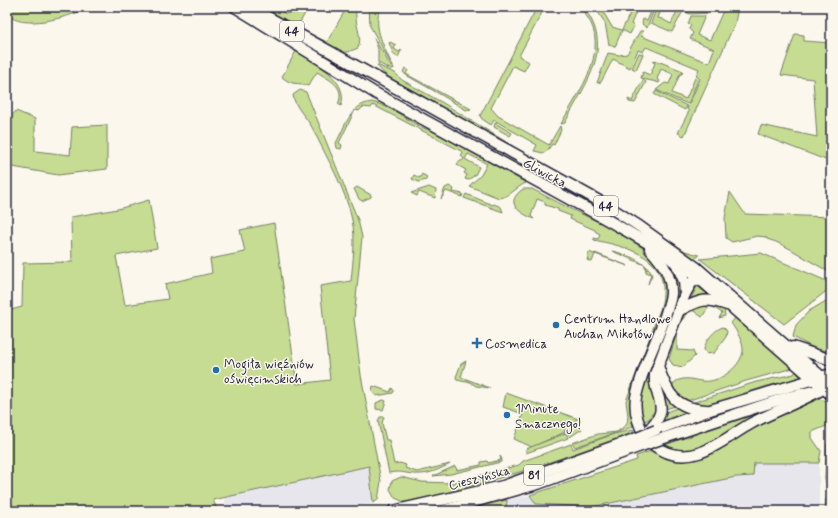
<svg xmlns="http://www.w3.org/2000/svg" width="838" height="518" viewBox="0 0 838 518" font-family="Mynerve,sans-serif">
<style>
.built{fill:#e8e6ed}
.green{fill:#c6dc92;stroke:#747f66}
.lines{fill:none;stroke-linecap:round;stroke-linejoin:round}
.minor-casing{stroke:#22223b;stroke-width:11}
.major-casing{stroke:#22223b;stroke-width:13}
.minor{stroke:#fbf7ec;stroke-width:8}
.major{stroke:#fbf7ec;stroke-width:10}
.major-bridge-casing{stroke:#22223b;stroke-width:13;stroke-linecap:butt}
.major-bridge{stroke:#fbf7ec;stroke-width:10}
.poi-dot{fill:#1f6fb2;stroke:#fbf7ec;stroke-width:1.5}
.labels{text-anchor:middle;stroke-width:3;stroke-linejoin:round;paint-order:stroke}
.shield{fill:#fbf7ec;stroke:#636270;stroke-width:1}
.shield-label{font-size:12px;font-weight:bold;fill:#22223b}
.street-label{font-size:13px;fill:#22223b;stroke:#fbf7ec}
.poi-label{font-size:13px;fill:#22223b;stroke:#fbf7ec;text-anchor:start}
</style>
<rect width="100%" height="100%" fill="#fbf7ec"/>
<filter id="ink" filterUnits="userSpaceOnUse"><feTurbulence type="fractalNoise" baseFrequency=".025" numOctaves="2"/><feDisplacementMap in="SourceGraphic" scale="8" xChannelSelector="R" yChannelSelector="G"/><feConvolveMatrix kernelMatrix="1 2 1 2 8 2 1 2 1" color-interpolation-filters="sRGB"/></filter>
<g filter="url(#ink)">
<g class="built">
<polygon points="754,463 819,463 819,511 506,511 507,500 530,495 536,504 591,507 736,477 753,476"/>
<polygon points="370,465 373,503 336,511 227,511 224,497"/>
</g>
<g class="green">
<path d="M7,7H84L86,9C68,17 22,31 7,14Z"/>
<polygon points="260,7 272,7 286,14 292,12 296,7 309,7 297,27"/>
<path d="M347,7H357C352,22 364,36 358,48L348,52H342L301,30L327,42Z"/>
<path d="M369,7H381C371,27 386,50 394,69L370,26Z"/>
<polygon points="537,7 545,7 519,56 529,62 524,71 513,66 491,108 498,116 549,145 560,126 561,130 554,145 552,144 547,151 543,153 534,151 537,145 494,120 491,125 482,119 480,116"/>
<path d="M580,7H583C616,48 585,83 565,123L561,124C576,96 603,62 593,28C590,20 585,14 580,7Z"/>
<polygon points="595,7 601,8 612,27 622,30 633,7 638,7 631,24 634,26 630,34 622,30 615,47 609,45 605,23"/>
<polygon points="653,7 655,7 647,28 642,24 643,19 647,21"/>
<polygon points="657,7 662,7 658,18 662,19 671,24 679,7 692,7 707,13 690,14 683,11 672,32 651,23"/>
<polygon points="713,7 738,7 735,23 684,136 678,133 689,111 687,109 700,79 696,76 699,69 646,47 643,52 638,50 630,68 613,59 601,82 597,83 608,53 619,55 627,54 640,31 643,31 641,36 709,63 714,49 690,39 693,33 689,29 691,25 688,24 691,16 705,16 697,35 710,40 723,11"/>
<polygon points="795,34 804,35 804,41 831,43 831,162 758,134 761,125 817,137 813,79 781,75"/>
<polygon points="374,38 392,68 392,70 378,63 378,49"/>
<polygon points="390,42 396,45 394,49 399,52 402,49 398,57 394,55 389,43"/>
<path d="M296,51C314,62 350,80 341,106L338,104C346,87 330,80 317,72L308,86C296,81 294,87 282,77Z"/>
<polygon points="639,53 643,54 636,70 632,68"/>
<path d="M655,60L683,71L682,74H680L672,93L686,99L695,78L698,80L688,104L656,90L665,83L669,84L673,74L661,69L657,79L660,81L659,83C652,80 647,81 641,78L643,72L650,75L655,63L653,62Z"/>
<path d="M377,65L395,73L402,80L443,103L532,158L620,207L685,251L699,255L698,257H695L693,260C607,208 521,155 435,103C420,94 385,80 377,65Z"/>
<polygon points="405,68 408,70 406,74 471,109 466,110 443,96 406,75 403,72"/>
<polygon points="643,80 646,82 635,103 629,102 628,99 632,101"/>
<path d="M300,90L306,92L358,220L362,237L354,319L361,375L381,481L378,500L373,503L369,466L213,500L218,511H7V311L22,307L23,263L72,262L71,217L118,209L149,200L157,248L116,256L125,305L168,299L165,284L212,273L210,259L245,252L240,230L274,223L297,384L330,380L320,286L351,281C353,261 356,239 352,220C346,189 326,157 313,129C307,118 294,106 293,95Z"/>
<polygon points="656,91 687,106 685,110 654,94"/>
<path d="M372,102C396,107 414,128 438,133L526,183C516,187 510,197 499,198L469,186L481,175L487,164L468,154L465,159L479,167L475,175L468,180L465,179L467,175L464,173L466,170L457,165L459,161H462L464,159L461,156L463,152L373,105L371,108L363,107L359,111L355,110L339,143L342,145L341,149L337,148L336,143C345,126 351,104 372,102Z"/>
<polygon points="16,111 35,119 35,151 70,155 72,127 107,125 107,169 58,175 7,166 7,121"/>
<polygon points="495,123 512,133 510,136 494,127"/>
<polygon points="422,174 427,177 426,180 419,182 412,179 414,175 420,178"/>
<polygon points="449,186 454,189 453,192 463,194 462,197 446,191 441,199 445,188"/>
<polygon points="357,187 371,195 371,197 362,201 359,199 354,189"/>
<polygon points="429,187 436,190 435,198 419,192 417,196 411,193"/>
<path d="M523,189H532C544,195 555,201 567,207C598,223 662,245 666,285C668,308 650,343 643,364C635,384 626,404 633,426L632,427L575,447L572,443L598,434L617,432L627,424L628,416L626,401L661,307C673,258 632,248 594,240V238L598,239L600,234L596,232L595,230L570,219L571,216L558,211V209L545,205V202L537,199L531,216L534,219C520,213 503,203 523,189Z"/>
<path d="M730,192L745,214L831,217V272C809,263 790,245 767,239L766,237L757,236L732,242L726,238L725,218Z"/>
<polygon points="466,194 493,205 494,204 501,207 503,212 464,198"/>
<path d="M612,251C625,254 636,258 647,267V270L649,269L652,275L648,284L651,274L646,272L645,265Z"/>
<polygon points="589,252 594,254 595,253 628,266 595,254 592,262 587,260"/>
<polygon points="761,253 829,282 829,289 784,324 700,259"/>
<path d="M668,263C701,282 656,343 652,370C649,384 661,398 656,413L652,414L649,419L643,422C637,394 646,386 652,360C659,331 665,302 672,273Z"/>
<polygon points="697,286 711,297 689,302 697,287"/>
<polygon points="831,298 831,352 816,349 793,337 796,325 809,311"/>
<path d="M701,302C710,301 717,302 724,308L725,316L719,318L722,313L710,305L702,317L691,309L680,324C685,313 689,306 701,302Z"/>
<path d="M735,318L793,368L746,381L684,402L672,389C673,385 674,381 679,380C690,376 699,383 710,381C723,379 741,366 743,351C744,343 736,330 731,323Z"/>
<path d="M723,327L727,331L726,337L714,353L707,354L704,350C704,342 715,329 723,327Z"/>
<polygon points="677,332 677,350 693,351 695,356 683,367 673,365 669,359"/>
<polygon points="466,361 461,377 490,388 476,386 468,381 466,382 457,380 456,377 461,364"/>
<polygon points="796,371 801,378 767,386 710,405 701,406 688,404 756,382 794,374"/>
<polygon points="658,378 677,405 676,406 665,409"/>
<polygon points="373,386 390,392 392,388 394,391 393,393 376,396 372,391"/>
<polygon points="506,393 581,420 576,419 573,426 582,429 570,437 561,422 565,432 532,447 514,439 523,414 503,407"/>
<polygon points="819,399 831,402 831,424 812,432 812,438 821,451 819,463 754,463 753,476 736,477 591,507 536,504 530,495 637,460 636,456 654,450 680,460 764,420"/>
<polygon points="383,400 386,401 383,410 376,409 376,403"/>
<polygon points="679,407 688,411 662,421 664,413"/>
<polygon points="763,410 764,413 702,449 680,451 665,445"/>
<path d="M380,417H384L382,423L386,440H389L394,464L400,463L406,465L405,468L417,472L450,464C440,469 430,474 420,474C406,475 404,470 389,473L378,421Z"/>
<path d="M633,430L634,432C559,460 484,486 404,502L395,498L390,489L392,481L401,477L422,482L452,483L519,465L523,461L571,444L573,449L614,434Z"/>
<polygon points="566,433 568,438 526,453 526,449"/>
<polygon points="831,437 831,485 826,483 825,478 827,444"/>
<polygon points="500,456 502,459 501,462 451,474 433,476 455,466 457,470 481,465 481,462 487,461 488,463 501,460"/>
<polygon points="826,499 831,500 831,511 825,511"/>
<polygon points="507,500 506,511 459,511"/>
</g>
<g class="lines">
<defs>
<polyline id="minor" points="676,263 698,279 831,396"/>
<g id="major">
<polyline points="235,7 375,93 604,218 660,250 676,263 684,281 685,294"/>
<polyline points="250,7 603,203 639,226 696,267 831,385"/>
<path d="M650,249C662,262 672,275 671,294C670,303 666,311 664,320C655,345 641,371 636,397C634,411 637,422 644,434C648,441 655,447 662,450C695,468 724,438 752,423C775,411 800,402 823,389"/>
<path d="M680,310C700,300 705,297 727,305"/>
<polyline points="793,347 831,360"/>
<path d="M658,366C667,393 675,409 706,410"/>
<path d="M651,427C672,406 652,397 655,374L685,294L692,282L698,279L711,281"/>
<polyline points="656,430 710,410 831,374"/>
<polyline points="664,438 788,397 813,391"/>
<polyline points="393,511 503,486 637,438"/>
<polyline points="441,511 538,484 641,446"/>
</g>
</defs>
<use href="#minor" class="minor-casing"/>
<use href="#major" class="major-casing"/>
<use href="#minor" class="minor"/>
<use href="#major" class="major"/>
<defs>
<g id="major-bridge">
<polyline points="637,438 656,430"/>
<polyline points="641,446 664,438"/>
</g>
</defs>
<use href="#major-bridge" class="major-bridge-casing"/>
<use href="#major-bridge" class="major-bridge"/>
</g>
</g>
<g class="poi-dot">
<circle cx="556" cy="325" r="4"/>
<path d="M475 337h4v4h4v4h-4v4h-4v-4h-4v-4h4z"/>
<circle cx="216" cy="370" r="4"/>
<circle cx="507" cy="415" r="4"/>
</g>
<g class="labels">
<g class="shield">
<rect x="280" y="21" width="24" height="20" rx="3"/>
<rect x="594" y="196" width="24" height="20" rx="3"/>
<rect x="524" y="465" width="20" height="20" rx="3"/>
</g>
<g class="shield-label">
<text x="292" y="35">44</text>
<text x="606" y="210">44</text>
<text x="534" y="479">81</text>
</g>
<g class="street-label">
<text transform="translate(545 172) rotate(28)" y="5">Gliwicka</text>
<text transform="translate(479 477) rotate(-15)" y="5">Cieszyńska</text>
</g>
<g class="poi-label">
<text x="564" y="323">Centrum Handlowe<tspan x="564" dy="15">Auchan Mikołów</tspan></text>
<text x="485" y="348">Cosmedica</text>
<text x="224" y="368">Mogiła więźniów<tspan x="224" dy="15">oświęcimskich</tspan></text>
<text x="515" y="413">1Minute<tspan x="515" dy="15">Smacznego!</tspan></text>
</g>
</g>
<rect width="838" height="518" fill="none" stroke="#fbf7ec" stroke-width="24"/>
<rect x="12" y="12" width="814" height="494" fill="none" stroke="#22223b" stroke-width="1.5" filter="url(#ink)"/>
</svg>
